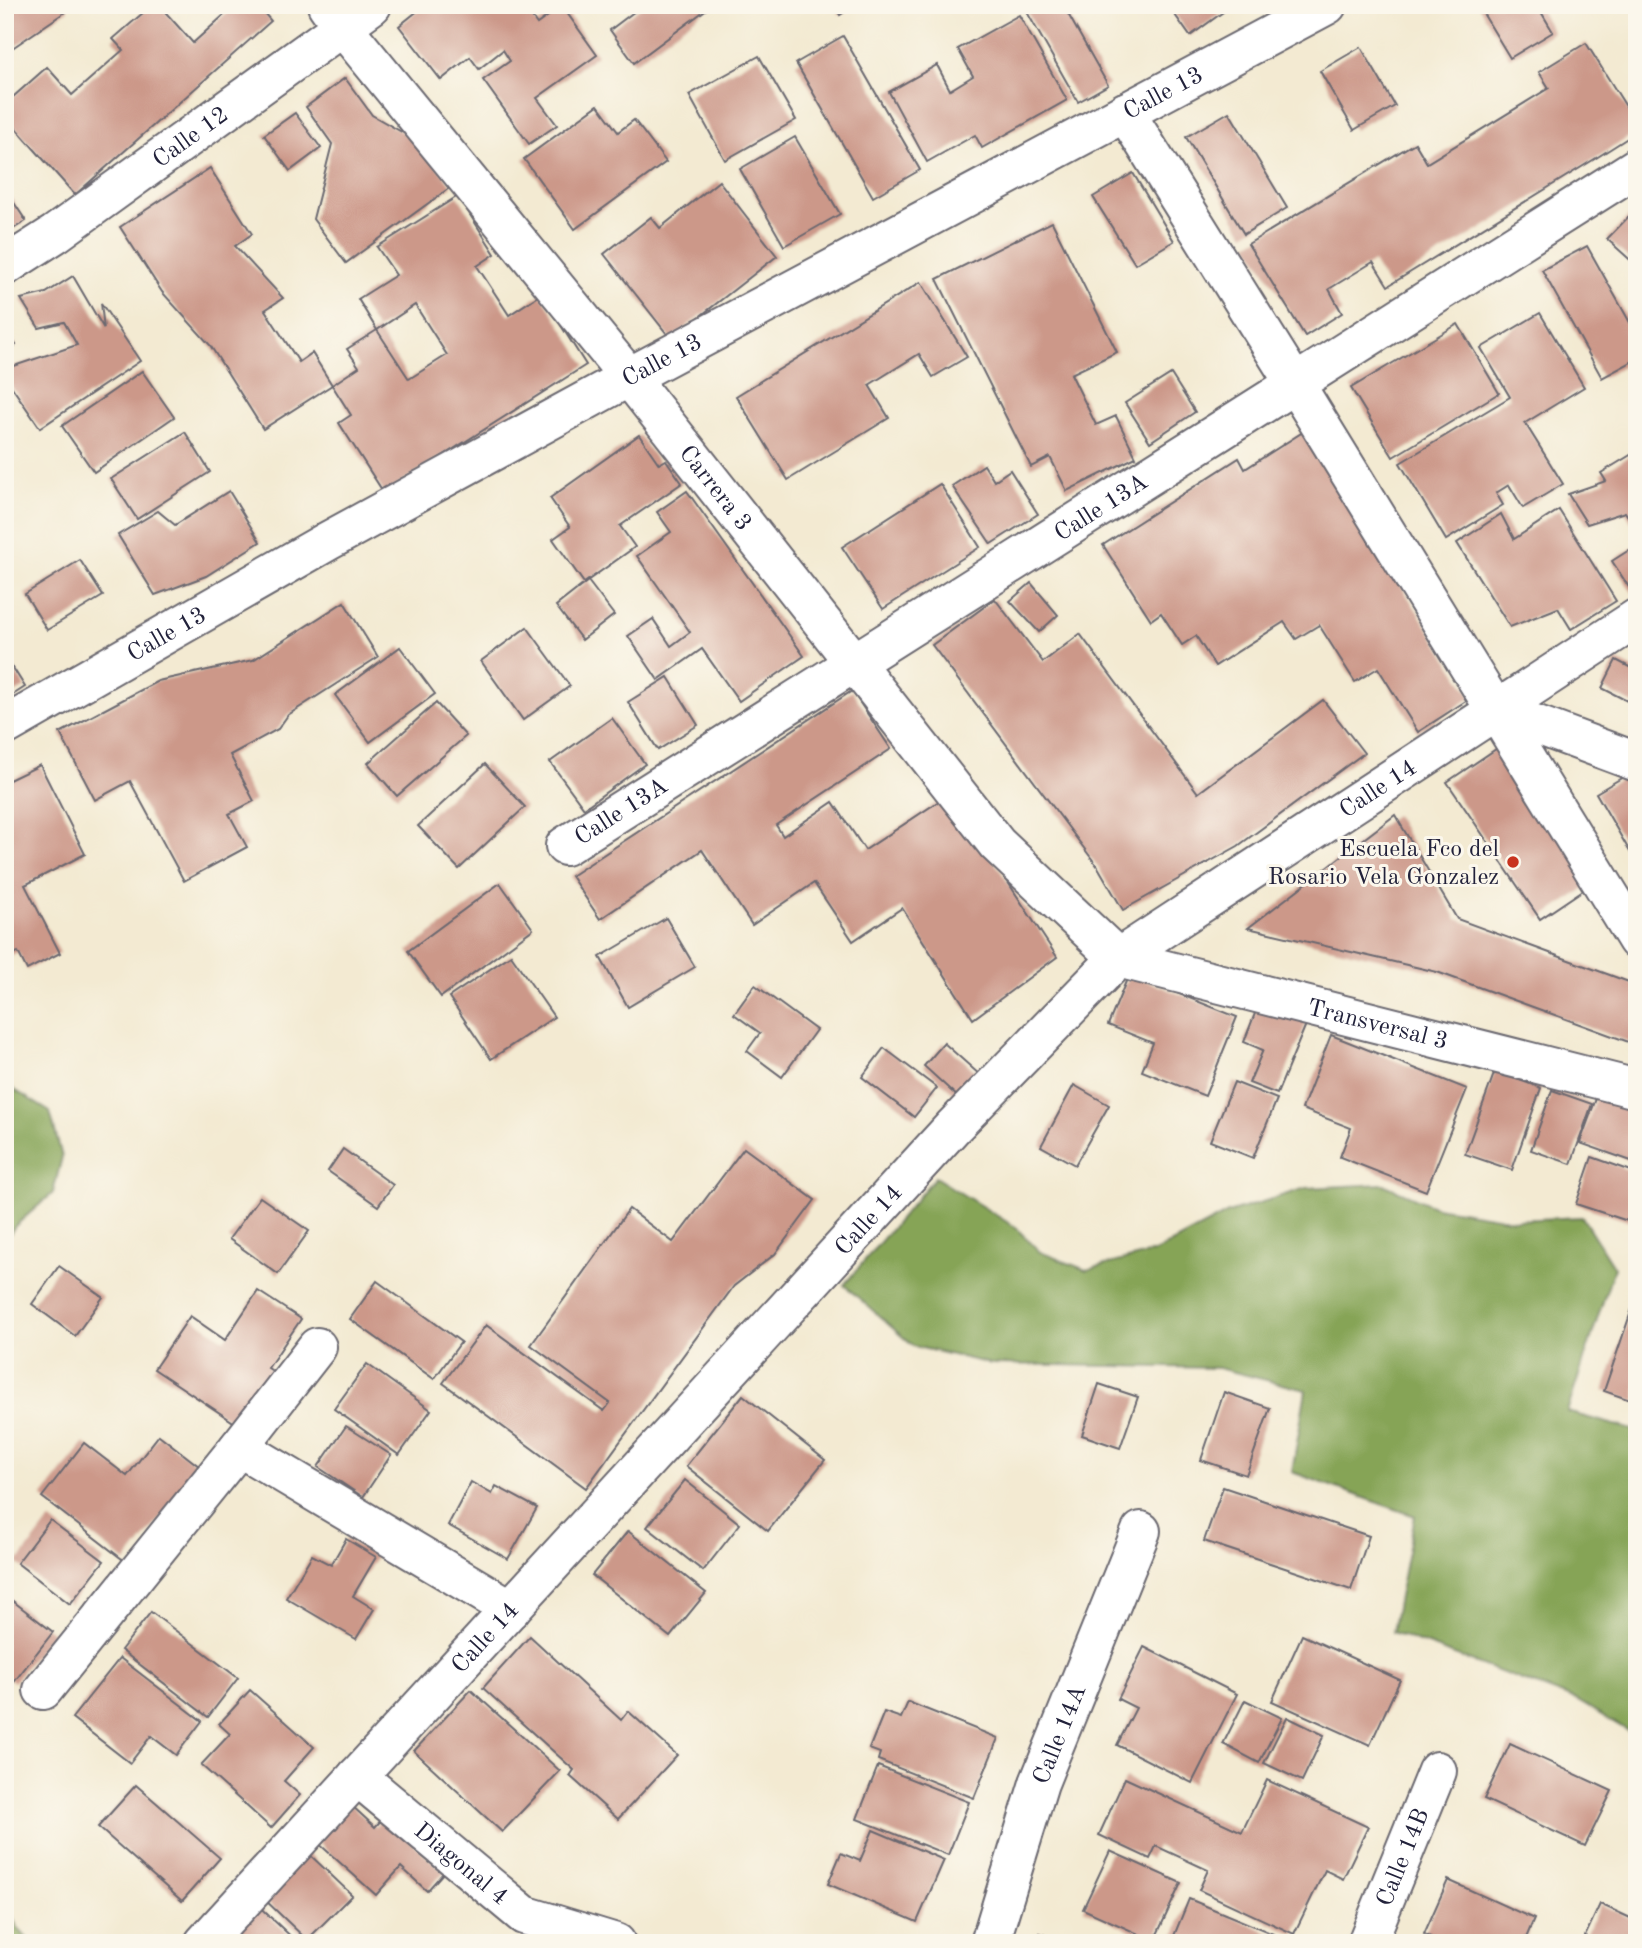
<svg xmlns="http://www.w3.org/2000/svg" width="1642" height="1948" viewBox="0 0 1642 1948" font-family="'Old Standard TT',serif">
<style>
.forest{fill:#86a456;stroke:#546348;stroke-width:2}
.building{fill:#cc9889}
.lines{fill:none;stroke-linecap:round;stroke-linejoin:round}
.minor-casing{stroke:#6b6870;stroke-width:42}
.minor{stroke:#fff;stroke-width:38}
.poi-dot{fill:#c8321e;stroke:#fbf7ec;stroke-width:2.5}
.labels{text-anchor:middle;stroke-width:6;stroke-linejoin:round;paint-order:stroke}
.street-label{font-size:24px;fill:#22223b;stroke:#fbf7ec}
.poi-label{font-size:24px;fill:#22223b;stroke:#fbf7ec;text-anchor:end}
</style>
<rect width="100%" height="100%" fill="#fbf7ec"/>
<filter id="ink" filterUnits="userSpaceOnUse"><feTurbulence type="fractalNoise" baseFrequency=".0143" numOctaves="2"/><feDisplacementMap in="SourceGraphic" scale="14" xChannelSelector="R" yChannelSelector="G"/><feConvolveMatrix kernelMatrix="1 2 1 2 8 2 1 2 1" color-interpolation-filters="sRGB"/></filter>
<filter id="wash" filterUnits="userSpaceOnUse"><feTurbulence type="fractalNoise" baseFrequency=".00686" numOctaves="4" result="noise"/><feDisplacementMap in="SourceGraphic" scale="28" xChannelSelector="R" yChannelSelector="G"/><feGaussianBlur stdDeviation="1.57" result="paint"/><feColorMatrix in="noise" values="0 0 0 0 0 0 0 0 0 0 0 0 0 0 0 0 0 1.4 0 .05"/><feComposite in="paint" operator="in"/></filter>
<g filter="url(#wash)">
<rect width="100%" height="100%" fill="#f3ead2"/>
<g class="forest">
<polygon points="5,1084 50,1112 62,1157 53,1193 15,1226 5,1241"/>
<polygon points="935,1177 1015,1227 1040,1252 1086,1270 1155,1252 1228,1213 1306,1188 1383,1184 1436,1207 1515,1220 1582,1217 1614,1268 1567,1412 1637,1431 1637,1736 1576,1700 1392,1632 1415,1516 1292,1472 1306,1390 1218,1368 991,1364 913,1346 844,1285"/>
<polygon points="5,1906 18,1928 31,1943 5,1943"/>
</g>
<g id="blocks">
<g class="building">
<polygon points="5,5 65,5 68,10 8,51 5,47"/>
<polygon points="152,5 159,5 193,43 235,5 257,5 271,21 75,195 5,116 5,104 47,67 72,95 123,50 113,39"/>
<polygon points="425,5 534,5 527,11 537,24 562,6 597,55 537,98 557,125 529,144 483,80 510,61 503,50 479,69 470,57 441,80 399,26"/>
<polygon points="643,5 712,5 634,63 610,30"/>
<polygon points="834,5 855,5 840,15"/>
<polygon points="1023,5 1063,5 1108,85 1078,102"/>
<polygon points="1168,5 1218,5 1223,12 1190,36"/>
<polygon points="1478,5 1537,5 1553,32 1510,58"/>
<polygon points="1019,15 1067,100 982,148 975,135 927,162 889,92 937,65 950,90 973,76 958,49"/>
<polygon points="843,36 920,170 873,197 796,63"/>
<polygon points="1586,43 1637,124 1637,132 1593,160 1388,286 1373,262 1329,289 1342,313 1305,336 1248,244 1415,143 1427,163 1549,88 1539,72"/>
<polygon points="1361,47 1395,106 1354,130 1320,71"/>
<polygon points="759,56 796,120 725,160 689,95"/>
<polygon points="345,78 372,115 419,142 452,186 346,263 313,219 332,144 306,107"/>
<polygon points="598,105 618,132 634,120 666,162 575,229 524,159"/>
<polygon points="1229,112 1287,208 1244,234 1186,137"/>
<polygon points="295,113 321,148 290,171 264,135"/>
<polygon points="795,137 840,214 784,246 740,169"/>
<polygon points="210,168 252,234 235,246 283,298 265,310 299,362 312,353 332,385 263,429 210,345 162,292 120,227"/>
<polygon points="1133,173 1174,241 1135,264 1093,197"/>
<polygon points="719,181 777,256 671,339 604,254 651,217 660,228"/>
<polygon points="5,189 26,221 5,234"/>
<polygon points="458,196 495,254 477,266 509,315 541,294 586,365 384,493 339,423 351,415 332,385 359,367 347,349 377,330 409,379 447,355 415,305 377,330 358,299 396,275 377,247"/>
<polygon points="1637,208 1637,266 1607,239"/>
<polygon points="1052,222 1117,352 1071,374 1096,425 1116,416 1136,457 1067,491 1050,457 1031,467 937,279"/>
<polygon points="1587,246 1637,335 1637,359 1602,378 1542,270"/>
<polygon points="73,276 104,329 101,303 140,361 40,428 5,377 5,369 77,345 64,322 39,328 21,299 46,293"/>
<polygon points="921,282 967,357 933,377 919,354 869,385 889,418 788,480 736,396"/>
<polygon points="1540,313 1584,387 1525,423 1563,484 1523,508 1509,485 1496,493 1503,505 1446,540 1400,463 1510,397 1481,348"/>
<polygon points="1458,324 1499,393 1393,457 1351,388"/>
<polygon points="5,329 16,345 5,353"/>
<polygon points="142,371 174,417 94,472 62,426"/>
<polygon points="1171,374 1195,412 1150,442 1125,403"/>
<polygon points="185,432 210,472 137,519 111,479"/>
<polygon points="1303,432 1472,697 1418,732 1378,668 1355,682 1319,625 1296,639 1284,622 1215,666 1196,636 1182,645 1161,613 1151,620 1103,545 1239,458 1245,469"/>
<polygon points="639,435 659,464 666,460 682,483 620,526 635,547 584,583 553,539 570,527 550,498"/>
<polygon points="1637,451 1637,530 1625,512 1587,524 1568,494 1606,481 1601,473"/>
<polygon points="984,465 994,481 1010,470 1038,514 991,544 952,486"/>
<polygon points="940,484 980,547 883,609 842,547"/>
<polygon points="229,491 260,542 206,576 155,595 118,535 158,511 175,525"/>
<polygon points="687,491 804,656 739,701 702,649 658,680 628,636 653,619 671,646 690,632 637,556 671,532 657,512"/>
<polygon points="1559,510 1616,601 1571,629 1558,608 1510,627 1457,543 1501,514 1514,539"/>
<polygon points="1637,545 1637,593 1634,595 1612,561"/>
<polygon points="80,560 103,596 47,630 25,594"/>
<polygon points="588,581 614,615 582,640 556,606"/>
<polygon points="1031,583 1058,615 1039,632 1010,601"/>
<polygon points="995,599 1043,662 1080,634 1198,793 1323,700 1364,753 1238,846 1123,910 1098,867 932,645"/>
<polygon points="344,602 378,657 288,715 278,729 230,755 254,801 229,814 247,847 184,881 130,781 95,800 60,733 158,681 253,660"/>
<polygon points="527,627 570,686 523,720 481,661"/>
<polygon points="400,647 435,694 370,742 335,695"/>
<polygon points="5,655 25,687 5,700"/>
<polygon points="1616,660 1637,671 1637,706 1602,688"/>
<polygon points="668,677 698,725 658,750 628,702"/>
<polygon points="852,691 891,749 776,825 783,836 833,802 865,850 950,794 1057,957 973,1019 902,908 853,941 814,883 752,925 702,850 600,919 571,876"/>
<polygon points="436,703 466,736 397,796 368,763"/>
<polygon points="612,718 645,764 584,808 550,762"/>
<polygon points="1499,747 1592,884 1540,919 1447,782"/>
<polygon points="485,764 525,807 459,869 418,826"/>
<polygon points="40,765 85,854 25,885 60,953 27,970 18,952 5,958 5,782"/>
<polygon points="1637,769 1637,864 1596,793"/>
<polygon points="1395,815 1457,919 1637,985 1637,1045 1437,972 1248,928"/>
<polygon points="500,883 533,929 441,997 408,951"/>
<polygon points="666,918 695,967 628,1007 600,957"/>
<polygon points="511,955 554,1017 491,1059 449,997"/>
<polygon points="1129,974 1237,1017 1205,1096 1142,1071 1153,1043 1108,1025"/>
<polygon points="755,985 816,1030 782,1077 747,1051 760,1033 734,1014"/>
<polygon points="1259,1003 1307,1022 1277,1094 1249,1083 1263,1050 1244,1042"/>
<polygon points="1331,1035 1467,1089 1426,1191 1340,1157 1351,1128 1302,1109"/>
<polygon points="944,1043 980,1075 959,1098 924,1066"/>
<polygon points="884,1048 937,1088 914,1117 862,1077"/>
<polygon points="1495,1071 1541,1088 1512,1170 1465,1154"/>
<polygon points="1234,1082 1277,1099 1253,1158 1210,1141"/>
<polygon points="1074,1085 1109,1105 1075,1165 1041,1146"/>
<polygon points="1552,1090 1592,1104 1571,1164 1531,1150"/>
<polygon points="1598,1093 1637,1106 1637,1163 1580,1143"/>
<polygon points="744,1148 815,1200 775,1254 734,1286 586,1488 443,1383 486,1325 604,1411 610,1403 531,1345 629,1209 673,1242"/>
<polygon points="343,1149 393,1185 378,1206 328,1171"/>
<polygon points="1592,1157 1637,1173 1637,1224 1576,1204"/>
<polygon points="260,1197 309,1231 278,1274 229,1239"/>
<polygon points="59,1266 103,1297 75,1336 32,1304"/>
<polygon points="377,1281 461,1342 434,1379 350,1319"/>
<polygon points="258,1291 301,1319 268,1368 277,1374 241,1427 154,1369 190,1316 225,1340"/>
<polygon points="1633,1306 1637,1307 1636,1402 1604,1391"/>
<polygon points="367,1364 431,1410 399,1455 334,1409"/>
<polygon points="1099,1384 1138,1397 1120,1448 1082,1435"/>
<polygon points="1224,1392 1270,1408 1246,1475 1201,1460"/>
<polygon points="743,1395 825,1460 768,1531 686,1466"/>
<polygon points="346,1426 391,1455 363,1497 318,1467"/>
<polygon points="159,1435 200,1467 126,1562 42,1497 84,1443 127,1476"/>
<polygon points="685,1480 740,1524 703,1571 647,1527"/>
<polygon points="471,1482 492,1494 496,1486 537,1508 508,1559 448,1525"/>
<polygon points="1223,1487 1369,1536 1351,1590 1204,1541"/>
<polygon points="50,1520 104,1561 70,1604 17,1563"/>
<polygon points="628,1531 706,1593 670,1637 592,1575"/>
<polygon points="346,1539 376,1557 353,1596 374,1609 356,1639 286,1598 312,1555 331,1565"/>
<polygon points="5,1595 53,1632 14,1682 5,1675"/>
<polygon points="151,1612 238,1678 208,1717 121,1650"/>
<polygon points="1302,1635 1400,1680 1370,1745 1272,1701"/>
<polygon points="530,1636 621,1720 628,1711 677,1755 618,1819 570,1776 574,1770 483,1688"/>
<polygon points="1144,1647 1237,1694 1192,1783 1117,1745 1136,1708 1118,1699"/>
<polygon points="120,1658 202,1721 176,1755 151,1736 130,1763 72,1718"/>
<polygon points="250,1690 314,1747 284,1781 300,1795 271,1828 201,1765 230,1734 219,1724"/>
<polygon points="471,1690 560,1771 502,1832 414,1751"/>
<polygon points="1245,1700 1282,1718 1259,1763 1223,1744"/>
<polygon points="908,1702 998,1738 974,1798 878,1760 880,1753 869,1749 884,1712 901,1718"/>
<polygon points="1287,1717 1324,1735 1302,1781 1264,1763"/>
<polygon points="1510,1744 1612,1791 1585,1846 1484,1799"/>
<polygon points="878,1766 969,1802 948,1855 857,1819"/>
<polygon points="1125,1778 1242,1832 1267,1780 1368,1827 1343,1879 1325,1870 1294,1934 1199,1890 1208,1870 1156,1846 1150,1859 1099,1835"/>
<polygon points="136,1785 220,1858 182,1901 98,1827"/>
<polygon points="351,1805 375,1827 384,1817 444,1872 427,1891 401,1867 376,1895 317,1842"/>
<polygon points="873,1830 944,1860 917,1922 828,1884 841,1853 860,1861"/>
<polygon points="1110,1851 1181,1883 1154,1941 1083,1909"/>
<polygon points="307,1852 352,1895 307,1940 262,1897"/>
<polygon points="1448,1880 1534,1919 1524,1943 1443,1943 1424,1934"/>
<polygon points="1189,1899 1225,1914 1295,1943 1171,1943"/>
<polygon points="252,1900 298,1943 227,1943"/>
<polygon points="1600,1904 1637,1921 1637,1943 1582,1943"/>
<polygon points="1040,1933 1065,1943 1036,1943"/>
</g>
</g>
</g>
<g filter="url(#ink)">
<use href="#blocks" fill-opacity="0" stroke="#6b6870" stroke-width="2"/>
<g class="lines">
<defs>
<g id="minor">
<path id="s1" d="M327,5L342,26L629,377L997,844L1118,958L1637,1089"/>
<polyline points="1125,112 1295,384 1637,940"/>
<path id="s2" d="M5,266L55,234L372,5"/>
<polyline points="1497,710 1637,762"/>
<path id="s3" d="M5,726L328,541L629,377L1327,5"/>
<path id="s4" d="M565,846L1637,167"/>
<polyline points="239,1447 511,1609"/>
<polyline points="43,1690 239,1447 317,1347"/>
<path id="s5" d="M357,1776L524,1915L616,1943"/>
<path id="s6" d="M204,1943L953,1127L1118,958L1637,618"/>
<path id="s7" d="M990,1943L1039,1783L1141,1531"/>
<path id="s8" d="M1367,1943L1437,1771"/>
</g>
</defs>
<use href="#minor" class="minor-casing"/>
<use href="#minor" class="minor"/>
</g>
</g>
<circle class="poi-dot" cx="1513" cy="862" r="7"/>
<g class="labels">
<g class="street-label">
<text dy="8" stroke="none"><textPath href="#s3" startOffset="1320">Calle 13</textPath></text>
<text dy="8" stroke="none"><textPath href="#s2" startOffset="226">Calle 12</textPath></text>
<text dy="8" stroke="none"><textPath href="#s3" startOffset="752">Calle 13</textPath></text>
<text dy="8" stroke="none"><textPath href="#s1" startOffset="620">Carrera 3</textPath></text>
<text dy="8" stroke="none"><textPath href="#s4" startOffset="634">Calle 13A</textPath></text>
<text dy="8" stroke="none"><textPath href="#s3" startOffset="186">Calle 13</textPath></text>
<text dy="8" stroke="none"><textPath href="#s6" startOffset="1654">Calle 14</textPath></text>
<text dy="8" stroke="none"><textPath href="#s4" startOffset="66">Calle 13A</textPath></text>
<text dy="8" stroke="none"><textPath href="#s1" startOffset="1508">Transversal 3</textPath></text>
<text dy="8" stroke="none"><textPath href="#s6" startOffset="982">Calle 14</textPath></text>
<text dy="8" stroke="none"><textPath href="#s6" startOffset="415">Calle 14</textPath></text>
<text dy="8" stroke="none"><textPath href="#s7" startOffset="220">Calle 14A</textPath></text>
<text dy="8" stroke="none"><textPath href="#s8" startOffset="93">Calle 14B</textPath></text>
<text dy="8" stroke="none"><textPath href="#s5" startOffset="136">Diagonal 4</textPath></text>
</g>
<g class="poi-label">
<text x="1499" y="856">Escuela Fco del<tspan x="1499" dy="28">Rosario Vela Gonzalez</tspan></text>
</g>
</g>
<rect width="1642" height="1948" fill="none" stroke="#fbf7ec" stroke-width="28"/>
</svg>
